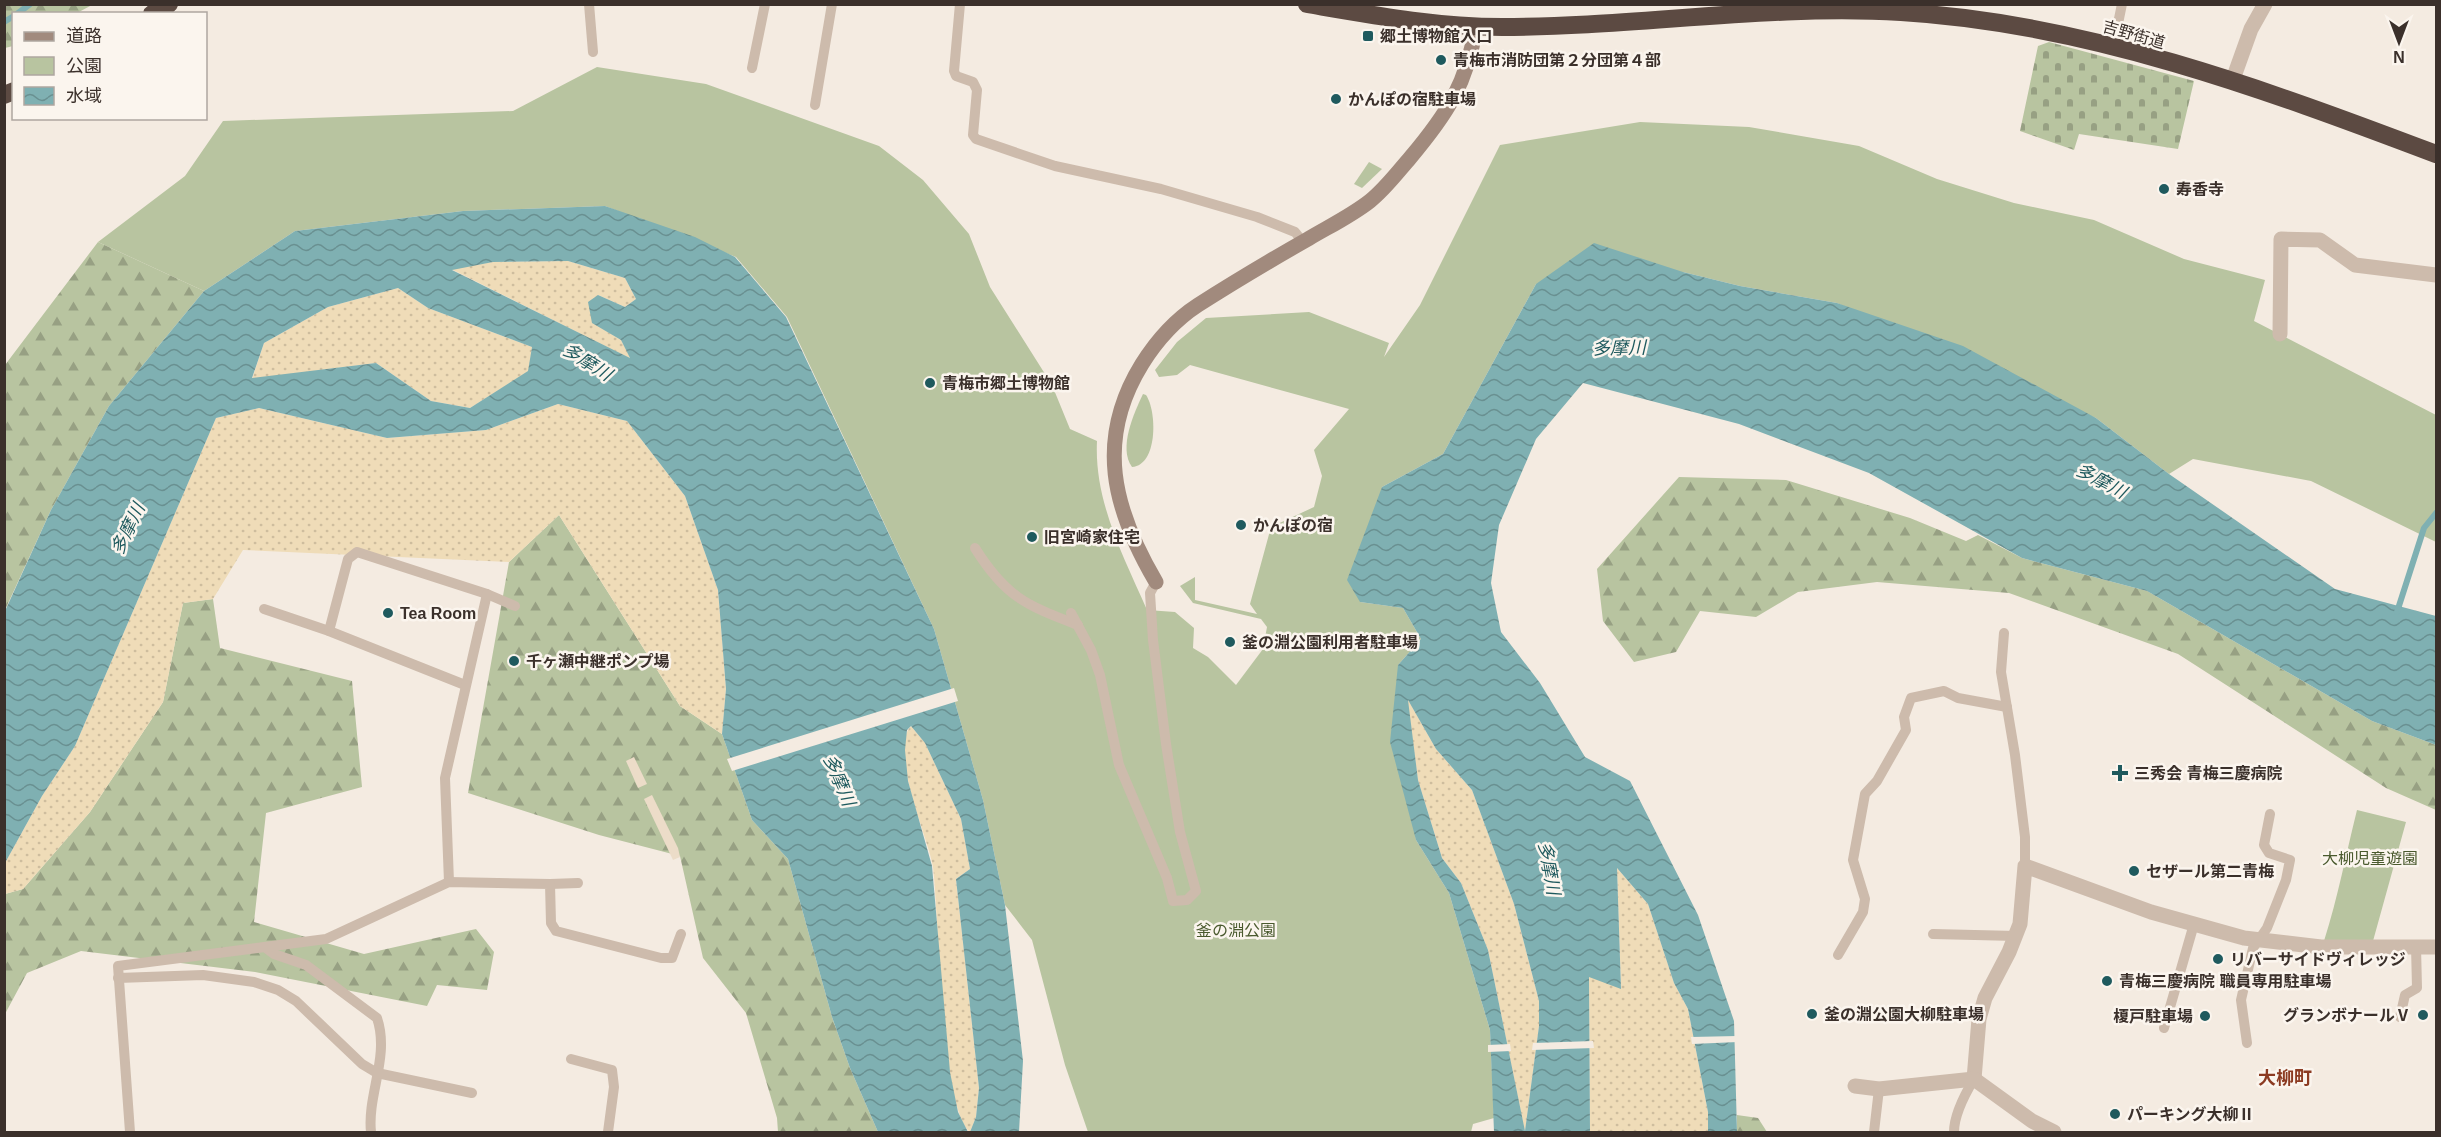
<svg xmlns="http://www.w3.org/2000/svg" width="2441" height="1137" viewBox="0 0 2441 1137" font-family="Arial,'Noto Sans JP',sans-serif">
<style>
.green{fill:#b8c4a0}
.forest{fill:url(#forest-firs)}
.sand{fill:url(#sand-dots)}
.cemetery{fill:url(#cemetery-stones)}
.plaza{fill:#ecdcc8}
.water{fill:url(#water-waves);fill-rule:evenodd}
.pier{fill:#f4ebe1}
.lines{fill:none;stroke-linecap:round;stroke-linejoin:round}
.stream{stroke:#7fb0b2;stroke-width:6}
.lane{stroke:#cdbbac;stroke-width:10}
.street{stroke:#cdbbac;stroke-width:15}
.secondary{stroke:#a18a7d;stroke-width:15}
.highway{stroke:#5c4a42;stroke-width:18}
.poi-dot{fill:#1f5a5e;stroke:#fbf5ee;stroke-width:2}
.labels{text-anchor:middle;stroke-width:5;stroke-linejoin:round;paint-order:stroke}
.street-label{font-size:16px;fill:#3b302b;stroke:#fbf5ee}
.poi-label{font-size:16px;font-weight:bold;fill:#3b302b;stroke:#fbf5ee;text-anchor:start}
.park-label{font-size:16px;fill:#4a5a2e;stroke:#fbf5ee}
.water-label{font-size:18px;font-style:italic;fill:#1f5a5e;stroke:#fbf5ee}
.neighbourhood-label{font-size:18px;font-weight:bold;fill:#8c3b22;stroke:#fbf5ee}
</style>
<defs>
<pattern id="forest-firs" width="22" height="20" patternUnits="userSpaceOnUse" patternTransform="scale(1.5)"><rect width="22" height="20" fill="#b8c4a0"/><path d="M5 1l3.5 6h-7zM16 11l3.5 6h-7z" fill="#97a083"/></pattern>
<pattern id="sand-dots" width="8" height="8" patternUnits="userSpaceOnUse" patternTransform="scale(1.5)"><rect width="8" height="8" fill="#efdcb8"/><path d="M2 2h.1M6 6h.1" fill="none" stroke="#cebd9e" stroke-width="1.8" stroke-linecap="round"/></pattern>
<pattern id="cemetery-stones" width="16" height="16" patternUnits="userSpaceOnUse" patternTransform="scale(1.5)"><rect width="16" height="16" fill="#b8c4a0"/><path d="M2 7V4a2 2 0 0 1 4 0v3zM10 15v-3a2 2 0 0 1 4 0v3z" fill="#97a083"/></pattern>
<pattern id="water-waves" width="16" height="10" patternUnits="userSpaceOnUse" patternTransform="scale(1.5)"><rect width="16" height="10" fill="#7fb0b2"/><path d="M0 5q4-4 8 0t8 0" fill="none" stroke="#699091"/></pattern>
</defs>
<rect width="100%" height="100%" fill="#f4ebe1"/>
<g class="green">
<path d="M597,67L706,84L879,146L923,180L969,234L990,287L1052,385L1070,429L1097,441C1094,502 1124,557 1147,610L1175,612L1194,628L1193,648L1208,657L1236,685L1263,649L1267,627L1261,619L1193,603L1180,586L1195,577V600L1257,614L1250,604L1271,527L1314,507L1322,476L1314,450L1349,409L1190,365L1177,375L1159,377L1155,370L1177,342L1206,318L1309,312L1389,343L1384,357L1420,305L1500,145L1640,122L1749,127L1859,146L1937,179L2014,203L2094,220L2184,259L2265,280L2254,321L2436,415V542L2311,481L2193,459L2169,474L2096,418L1837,303L1740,286L1683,272L1536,284L1443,454L1382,487L1360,602L1403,608L1421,639L1398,665L1416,840L1449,893L1490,1030L1494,1118L1473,1124L1471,1132H1088L1065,1065L1032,940L1005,905L983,800L934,629L787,317L736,257L605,206L463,211L295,231L204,291L98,242L185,176L223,121L513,111Z"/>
<polygon points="1369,162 1382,169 1362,188 1354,184"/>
<path d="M1143,394L1146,395C1157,411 1158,465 1132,467C1118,448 1134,413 1143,394Z"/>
<path d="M2357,810L2406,822L2373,941H2324C2338,897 2346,854 2357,810Z"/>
</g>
<g class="forest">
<polygon points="5,4 92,4 92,5 77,13 14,14 13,46 5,48"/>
<polygon points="98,242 204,291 109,406 51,510 5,610 5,365"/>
<polygon points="1679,477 1786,480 1910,518 1966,541 1978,535 2022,558 2147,591 2372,721 2436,745 2436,810 2386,788 2178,654 2009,593 1877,582 1798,592 1756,617 1700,611 1676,652 1634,662 1603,621 1597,569"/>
<polygon points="559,515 680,706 722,734 752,820 788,859 832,1017 850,1068 878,1132 778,1132 777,1118 746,1013 703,958 680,856 599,835 468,793 509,562"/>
<polygon points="213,599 220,648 352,681 362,787 266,813 254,922 364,954 476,929 494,952 487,990 437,985 427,1006 255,972 81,951 27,973 5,1014 5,894 23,889 90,812 163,702 183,603"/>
<polygon points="1737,1115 1758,1118 1767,1132 1737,1132"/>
</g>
<g class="sand">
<polygon points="568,261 625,278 636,299 625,307 598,295 593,323 621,340 631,359 451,269 493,262"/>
<polygon points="398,288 428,308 532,347 529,371 470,408 431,401 376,363 252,379 264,343 328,307"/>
<polygon points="558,404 627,421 685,496 718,590 726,689 722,734 680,706 559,515 509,562 243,550 213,599 183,603 163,702 90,812 23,889 5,894 5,863 42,796 75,746 216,418 259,408 387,438 486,430"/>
<polygon points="1407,698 1436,749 1472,790 1514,904 1539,1001 1539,1026 1525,1132 1488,950 1461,883 1442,858 1418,780"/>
<path d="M911,726L925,743L961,819L970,869L956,879L979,1088L976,1117L970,1132C940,1108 939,914 933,867C928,836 888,751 911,726Z"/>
<polygon points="1617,868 1648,904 1674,983 1688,1009 1708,1112 1708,1132 1590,1132 1589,976 1621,988"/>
</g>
<polygon class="cemetery" points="2049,42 2194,81 2178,149 2079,134 2074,150 2020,131 2038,46"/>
<g class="plaza">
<polygon points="634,757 647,784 638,788 626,761"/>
<polygon points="652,795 678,848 680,857 673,860 644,799"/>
</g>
<g class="water">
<path d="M605,206L695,237L735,257L786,317L934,629L983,800L1005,905L1023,1061L1019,1132H970L976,1117L979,1088L956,879L970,869L961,819L925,743L911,726L907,730L905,750L908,781L932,866L950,1072L958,1112L968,1132H878L850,1068L832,1017L788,859L752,820L722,734L726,689L718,590L685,496L627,421L558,404L486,430L387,438L259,408L216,418L75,746L42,796L5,863V611L51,510L109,406L204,291L295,231L463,211ZM568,261L625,278L636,299L625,307L598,295L588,302L592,323L621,340L630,358L452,270L493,262ZM398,288L428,308L532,347L528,371L470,408L431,401L376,363L252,378L264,343L328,307Z"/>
<path d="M1594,243L1683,272L1740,286L1837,303L1963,346L2096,418L2169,474L2335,589L2436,616V745L2372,721L2147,591L2022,558L1869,473L1739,424L1583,383L1536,439L1499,525L1491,583L1501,632L1540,683L1585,757L1630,781L1698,915L1734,1021L1737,1132H1708V1112L1688,1009L1674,983L1648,904L1617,868L1621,989L1589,977L1590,1132H1494L1490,1030L1449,893L1416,840L1390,742L1398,665L1421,639L1403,608L1360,602L1347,580L1382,487L1443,454L1536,284ZM1408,700L1436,749L1472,790L1514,904L1539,1001V1026L1525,1131L1488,950L1461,883L1442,858L1418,780Z"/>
</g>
<g class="pier">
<polygon points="954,688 958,701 732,771 727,759"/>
<polygon points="1737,1036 1738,1042 1692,1044 1691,1037"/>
<polygon points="1593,1041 1594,1048 1532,1050 1533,1043"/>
<polygon points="1510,1044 1511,1051 1488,1052 1488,1045"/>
</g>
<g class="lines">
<g class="stream">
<polyline points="17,14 30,4"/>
<polyline points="4,22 14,16"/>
<polyline points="2397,612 2424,528 2436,513"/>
</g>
<g class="lane">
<polyline points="589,4 593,52"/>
<polyline points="960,4 954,71 956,76 973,82 977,90 973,135 976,139 1055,166 1161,189 1257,217 1295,232 1303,242"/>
<polyline points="2113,48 2122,4"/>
<polyline points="752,68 765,4"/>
<polyline points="815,105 832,4"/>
<path d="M975,548C1005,596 1025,605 1078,625"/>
<polyline points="264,609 329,631 465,685"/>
<polyline points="1071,613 1091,650 1100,675 1119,765 1167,878 1173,901 1187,900 1196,891 1180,832 1166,744 1153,640 1150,593 1156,582"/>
<polyline points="329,631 348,559 357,552 487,594 515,606"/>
<polyline points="2004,633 2001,672 2015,755 2025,837 2025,866"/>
<polyline points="449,882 445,778 487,594"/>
<polyline points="550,884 578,883"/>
<polyline points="1933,934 2016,936"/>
<path d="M266,948L274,954L306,965L377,1018C390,1056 367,1095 371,1132"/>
<polyline points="1838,955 1863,912 1865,899 1853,860 1865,794 1877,781 1906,730 1904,717 1911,698 1944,691 1958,698 2007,707"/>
<polyline points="118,978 203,975 254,982 278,990 296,1001 362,1064 377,1073 472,1093"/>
<polyline points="2400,1017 2405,995 2417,988 2416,946"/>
<polyline points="2164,1028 2194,924"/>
<polyline points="2247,1043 2241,1000 2253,948 2267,928 2286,880 2290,860 2269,853 2264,845 2270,814"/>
<polyline points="571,1059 612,1070 614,1087 608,1132"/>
<polyline points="130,1132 118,966 326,939 449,882 550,884 551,923 556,931 661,958 672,958 681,934"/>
<polyline points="1874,1132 1879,1089"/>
<path d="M1954,1132C1954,1114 1965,1094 1974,1079"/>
</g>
<g class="street">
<polyline points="2232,82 2251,29 2265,4"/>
<polyline points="2280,334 2281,239 2320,240 2355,265 2436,275"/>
<polyline points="1974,1079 1979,1019 1985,998 2009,952 2020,924 2025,866 2151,912 2244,938 2321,947 2436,947"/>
<polyline points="1855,1086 1879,1089 1974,1079 2032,1121 2054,1132"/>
</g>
<path class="secondary" d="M1156,582C1113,509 1095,440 1142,364C1157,340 1175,320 1198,305C1234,282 1271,260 1308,239C1328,227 1351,216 1370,201C1385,189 1397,173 1410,158C1447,114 1467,84 1476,26"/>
<g class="highway">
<path d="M1307,4C1372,15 1437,27 1502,27C1636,27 1768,4 1901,12C2086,23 2264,89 2436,154"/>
<polyline points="152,14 169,4"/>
<polyline points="4,95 14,91"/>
</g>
</g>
<g class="poi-dot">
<rect x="1362" y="30" width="12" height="12" rx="3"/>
<circle cx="1441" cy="60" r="6"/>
<circle cx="1336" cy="99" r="6"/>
<circle cx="2164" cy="189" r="6"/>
<circle cx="930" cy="383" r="6"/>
<circle cx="1241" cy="525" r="6"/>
<circle cx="1032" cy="537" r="6"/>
<circle cx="388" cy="613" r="6"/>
<circle cx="1230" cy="642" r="6"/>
<circle cx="514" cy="661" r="6"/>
<path d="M2117 764h6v6h6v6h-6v6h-6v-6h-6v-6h6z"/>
<circle cx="2134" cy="871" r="6"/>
<circle cx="2218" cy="959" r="6"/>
<circle cx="2107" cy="981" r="6"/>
<circle cx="1812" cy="1014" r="6"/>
<circle cx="2423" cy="1015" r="6"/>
<circle cx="2205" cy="1016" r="6"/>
<circle cx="2115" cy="1114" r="6"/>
</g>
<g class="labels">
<g class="street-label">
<text transform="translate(2134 34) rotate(16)" y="6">吉野街道</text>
</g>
<g class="poi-label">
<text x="1380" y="42">郷土博物館入口</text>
<text x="1453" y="66">青梅市消防団第２分団第４部</text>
<text x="1348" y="105">かんぽの宿駐車場</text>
<text x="2176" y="195">寿香寺</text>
<text x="942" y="389">青梅市郷土博物館</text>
<text x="1253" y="531">かんぽの宿</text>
<text x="1044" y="543">旧宮崎家住宅</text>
<text x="400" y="619">Tea Room</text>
<text x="1242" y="648">釜の淵公園利用者駐車場</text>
<text x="526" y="667">千ヶ瀬中継ポンプ場</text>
<text x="2134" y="779">三秀会 青梅三慶病院</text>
<text x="2146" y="877">セザール第二青梅</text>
<text x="2230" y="965">リバーサイドヴィレッジ</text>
<text x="2119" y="987">青梅三慶病院 職員専用駐車場</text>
<text x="1824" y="1020">釜の淵公園大柳駐車場</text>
<text x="2411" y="1021" text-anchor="end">グランボナールⅤ</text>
<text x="2193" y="1022" text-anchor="end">榎戸駐車場</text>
<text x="2127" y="1120">パーキング大柳Ⅱ</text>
</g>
<g class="park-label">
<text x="2370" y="864">大柳児童遊園</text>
<text x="1236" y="936">釜の淵公園</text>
</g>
<g class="water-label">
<text transform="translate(1619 348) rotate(-1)" y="6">多摩川</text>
<text transform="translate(587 362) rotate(32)" y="6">多摩川</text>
<text transform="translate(2101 481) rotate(28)" y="6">多摩川</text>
<text transform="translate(128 529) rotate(-64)" y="6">多摩川</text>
<text transform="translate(839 780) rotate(67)" y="6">多摩川</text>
<text transform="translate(1549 868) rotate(80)" y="6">多摩川</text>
</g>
<g class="neighbourhood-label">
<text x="2285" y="1084">大柳町</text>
</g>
</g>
<rect width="2441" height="1137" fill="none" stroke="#3b302b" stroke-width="12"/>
<rect x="12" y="12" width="195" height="108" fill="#fbf5ee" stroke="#aea6a0" stroke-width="1.5"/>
<rect x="24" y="32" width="30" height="9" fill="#a18a7d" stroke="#aea6a0" stroke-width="1.5"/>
<text x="66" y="42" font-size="18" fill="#3b302b">道路</text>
<rect x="24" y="57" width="30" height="18" fill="#b8c4a0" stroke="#aea6a0" stroke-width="1.5"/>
<text x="66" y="72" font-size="18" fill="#3b302b">公園</text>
<rect x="24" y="87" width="30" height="18" fill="url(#water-waves)" stroke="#aea6a0" stroke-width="1.5"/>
<text x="66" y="102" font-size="18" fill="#3b302b">水域</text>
<g transform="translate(2399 42) rotate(180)" stroke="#fbf5ee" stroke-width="4.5" paint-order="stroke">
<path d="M0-4.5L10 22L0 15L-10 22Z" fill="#3b302b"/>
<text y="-9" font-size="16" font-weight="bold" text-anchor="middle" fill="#3b302b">N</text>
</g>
</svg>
